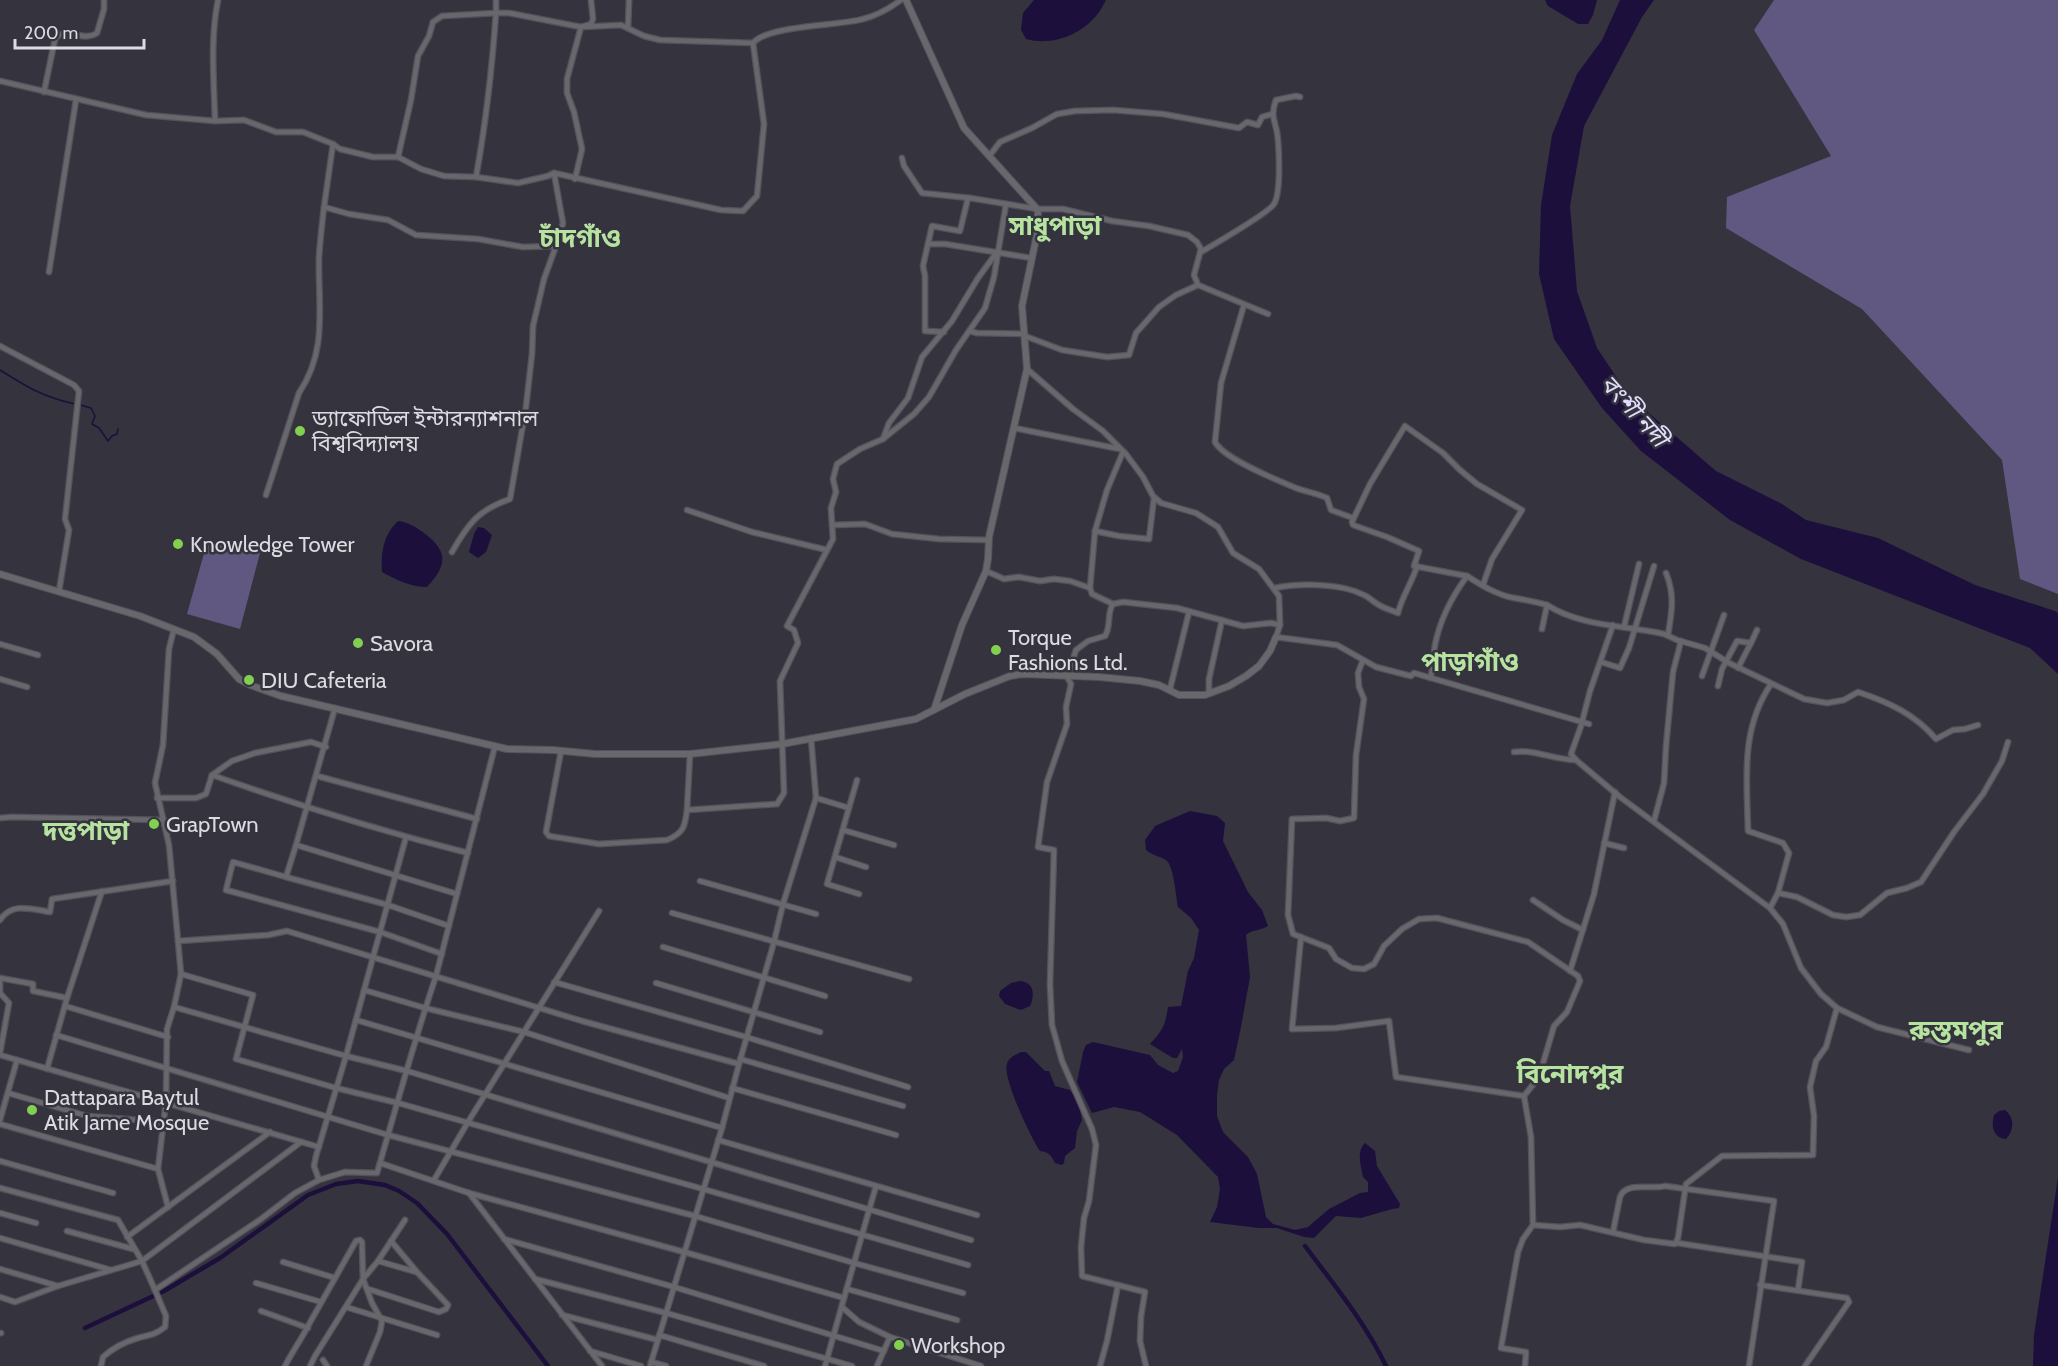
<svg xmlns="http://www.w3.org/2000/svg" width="2058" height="1366" viewBox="0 0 2058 1366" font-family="Cabin,'Noto Sans Bengali',sans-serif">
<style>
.green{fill:#605880}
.water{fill:#1d0f3c}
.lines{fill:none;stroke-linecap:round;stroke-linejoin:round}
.stream{stroke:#1d0f3c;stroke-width:1.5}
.canal{stroke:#1d0f3c;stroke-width:4.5}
.minor-casing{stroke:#53515b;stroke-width:7}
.tertiary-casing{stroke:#53515b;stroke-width:8}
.minor{stroke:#67676c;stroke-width:4.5}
.tertiary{stroke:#67676c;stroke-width:6}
.poi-dot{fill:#81d050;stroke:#35333d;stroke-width:2}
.labels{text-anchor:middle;stroke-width:5;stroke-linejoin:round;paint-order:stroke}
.poi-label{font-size:22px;fill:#dcdbe2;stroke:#35333d;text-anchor:start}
.water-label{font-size:24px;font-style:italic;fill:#e1dcfc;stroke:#35333d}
.quarter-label{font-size:26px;font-weight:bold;fill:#b7e3a0;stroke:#35333d}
</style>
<rect width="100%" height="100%" fill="#35333d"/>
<g class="green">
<polygon points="1774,0 2058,0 2058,594 2020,579 2002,460 1862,309 1726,228 1727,197 1831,156 1754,30"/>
<polygon points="208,539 260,553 240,629 187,614"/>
</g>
<g class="water">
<path d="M1034,0H1106C1103,5 1100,12 1096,16C1079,36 1051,46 1026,39L1021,30L1023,13Z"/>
<polygon points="1545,0 1597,0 1593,15 1588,24 1578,24 1548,6"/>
<polygon points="1620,0 1654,0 1642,17 1584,126 1570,206 1577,291 1597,348 1629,396 1716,471 1782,504 1806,520 1878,538 1975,585 2055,611 2058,613 2058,674 2030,648 1801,559 1730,520 1641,451 1602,408 1554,339 1539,274 1541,205 1552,135 1577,74 1602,40"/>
<path d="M398,521C408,522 416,527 424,533C448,551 448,565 427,587C410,587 397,580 382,572C381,553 383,535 398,521Z"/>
<polygon points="478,527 484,528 492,535 486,552 478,558 469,552 474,534"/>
<path d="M1190,811L1217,816L1225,823L1223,841L1248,892L1262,910L1268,926C1260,931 1253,929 1246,935L1250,977L1241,1027L1234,1060L1224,1069L1219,1080L1217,1095V1116L1223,1132L1248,1157L1257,1174L1266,1217L1273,1224L1295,1230L1308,1227L1329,1209L1360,1193L1368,1192V1182L1363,1177C1361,1166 1356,1152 1365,1143L1375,1151L1377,1166L1400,1204L1399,1208L1392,1209L1361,1218L1336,1216L1314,1238L1304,1237L1277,1228H1259L1210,1222L1217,1207L1220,1189L1218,1177L1177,1135L1140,1112L1114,1107L1092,1113L1077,1082L1083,1052L1086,1045L1093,1042L1150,1055L1158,1065L1173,1073L1178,1071L1183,1057L1182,1049L1177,1058H1173L1150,1044C1163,1030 1165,1026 1168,1007L1181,1006L1188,971L1194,958L1199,930L1191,918L1178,907C1176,897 1174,868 1167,861C1161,856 1153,856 1146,850L1145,840L1155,826Z"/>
<path d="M1020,981C1034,982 1035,995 1030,1006L1021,1010L1005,1004L999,996L1000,991L1011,983Z"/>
<path d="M1021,1052H1026L1045,1071H1049L1055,1086L1070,1090L1076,1099L1080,1110L1082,1120L1077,1131L1075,1148L1065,1156L1064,1163L1062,1165L1055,1163C1051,1155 1049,1152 1040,1151C1031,1138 1002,1077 1007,1064C1009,1057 1015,1055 1021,1052Z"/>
<path d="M2005,1110C2015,1118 2014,1130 2006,1139C1993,1138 1991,1126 1994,1115L1999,1111Z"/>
<polygon points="2058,1177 2058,1366 2033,1366 2034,1335"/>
</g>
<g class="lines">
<g class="stream">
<path d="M0,370C27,387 43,397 75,404"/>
<polyline points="80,405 91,408 95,416 92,424 99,428 108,441 112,436 117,434 118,429"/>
</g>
<g class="canal">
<path d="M1305,1246C1334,1285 1365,1322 1386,1366"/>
<polyline points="85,1328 164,1291 220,1258 308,1195 336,1184 358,1181 385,1185 399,1191 417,1203 447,1234 548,1366"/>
</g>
<defs>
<g id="minor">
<polyline points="496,0 496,13 509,13 581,27 621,25 644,36 660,40 753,43"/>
<polyline points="628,28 629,0"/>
<path d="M0,81L146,115L215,121L244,120L276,132H303L333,144L340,149L373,157H398L421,169L444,176L476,177L518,183L548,176L554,173L721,210L743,211L757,196L764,124L753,43C768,25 839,26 863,19C876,16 890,8 901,0"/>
<path d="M44,92L55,39C64,25 83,43 97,33L104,9V0"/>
<path d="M215,121C214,81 210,39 218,0"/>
<polyline points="990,155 1000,142 1032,128 1057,114 1075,111 1113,110 1163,114 1239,128 1247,122 1258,125 1262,117 1272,114"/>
<path d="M398,157L411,100L418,56L429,36L433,22L442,16L496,13C492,69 486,122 476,177"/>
<polyline points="902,158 904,166 922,193 970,198 1037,209 1063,209 1112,221 1149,226 1188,235 1197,242 1201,249 1194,275 1198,285 1268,314"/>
<polyline points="575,179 582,149 574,112 567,93 567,79 581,27 591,24 593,19 591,0"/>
<polyline points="324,207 333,144"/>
<polyline points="928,244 945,244 1031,258"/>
<path d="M1201,252C1213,245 1269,212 1274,204C1281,193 1279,153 1278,140C1277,121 1269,119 1276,100L1296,96L1300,97"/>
<polyline points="49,272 76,100"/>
<path d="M1244,305L1221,383L1215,442C1224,459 1277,480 1296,488C1306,492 1317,493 1327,498L1331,510L1353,518"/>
<polyline points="969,331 977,333 1025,334"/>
<polyline points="944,332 925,331 925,276 923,266 932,226 960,231 968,198"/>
<polyline points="1025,336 1062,350 1107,357 1129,355 1136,333 1159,307 1176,295 1198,285"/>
<polyline points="0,346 74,385 79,391 65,519 69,530 59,591"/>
<polyline points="1027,369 1073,409 1103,431 1126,454 1143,477 1153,496 1161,503 1196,513 1218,527 1233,553 1259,569 1279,596 1280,625 1276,637 1337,645 1376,667 1407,675 1411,676 1414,673 1589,724"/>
<polyline points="1014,428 1120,449"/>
<polyline points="883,439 914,414 929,397 956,350 985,308 994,277 1006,204"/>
<path d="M266,495L299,393C328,350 318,307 319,258C320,241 322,224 324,207L349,214L388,220L416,235L478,239L523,247L556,246"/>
<polyline points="687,510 752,532 827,550"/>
<polyline points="832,525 865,524 892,534 939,539 989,540"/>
<polyline points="1095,531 1107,490 1123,452"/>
<path d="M452,552C468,524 478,510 510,499L526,407L532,354L533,326L544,279L556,246L563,223L554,173"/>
<polyline points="986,571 1004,579 1019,577 1040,581 1054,579 1070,581 1090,588 1092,594 1113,604"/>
<path d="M1666,573C1675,595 1672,611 1668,635"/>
<polyline points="1467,576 1414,566 1419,551 1387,537 1353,525 1352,522 1370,484 1405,426 1443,453 1460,470 1477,484 1522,510 1492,559 1483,585"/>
<polyline points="1090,588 1095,531 1119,536 1149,539 1154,498"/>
<path d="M1275,588C1300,583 1341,583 1364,595C1369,597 1372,601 1376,603C1382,608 1391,610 1398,613C1402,596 1412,583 1417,566"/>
<path d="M1547,605C1582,627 1624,625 1664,634L1677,640L1705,648L1729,663L1804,699L1827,703L1844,700L1858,692C1888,702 1915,714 1936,739L1953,730L1965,729L1978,725"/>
<polyline points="1613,625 1590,691 1581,726 1571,754 1576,760 1620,797 1770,908 1783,924 1801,968 1821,994 1837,1008 1877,1027 1969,1050"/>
<polyline points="1624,627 1639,564"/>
<polyline points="174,629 169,649 163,745 155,783 169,845 178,941"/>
<polyline points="0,644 38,655"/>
<polyline points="1363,660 1358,673 1359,687 1364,699 1356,755 1354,818 1340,821 1326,818 1292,819 1288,915 1293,934 1329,948 1336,959 1352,968 1364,969 1374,964 1384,946 1402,929 1419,919 1437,918 1528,942 1578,976 1580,981 1567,1012 1554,1026 1539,1077 1524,1096"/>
<polyline points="1601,662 1620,668 1629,648 1654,566"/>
<polyline points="1738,668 1751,643"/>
<polyline points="1702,676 1724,615"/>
<path d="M1430,678C1434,669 1433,656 1435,645C1440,619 1451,598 1467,576C1481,585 1497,595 1514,598C1526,600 1536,602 1547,605L1542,629"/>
<polyline points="0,679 27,687"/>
<polyline points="1718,686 1722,669 1737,641 1751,643 1757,630"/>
<polyline points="1170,689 1189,612"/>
<polyline points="1209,693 1209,679 1222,620"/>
<polyline points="335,708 296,845 457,894"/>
<path d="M495,746L436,976C414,1041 396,1108 377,1173L345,1172L319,1180L314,1166L316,1156L346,1056L407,1071L971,1240"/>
<path d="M561,751L546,832L549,836L599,844L667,840C684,833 685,826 687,810"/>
<path d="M1514,752C1535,749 1554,760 1576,760"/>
<polyline points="690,754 687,810 777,804 784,793 780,681 798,643 794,630 787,626 833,539 831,508 836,492 833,479 837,464 860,449 883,439 889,423 908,398 922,357 952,321 978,278 997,252"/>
<polyline points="212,775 232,761 255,753 311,742 326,747"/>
<polyline points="317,776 477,819"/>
<polyline points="857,780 827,884 859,894"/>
<path d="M157,798H196L206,794L212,775C297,805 381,831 468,853"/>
<polyline points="816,798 849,808"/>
<polyline points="0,818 12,817 164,820"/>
<polyline points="1654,821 1664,783 1666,746 1673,672 1681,641"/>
<polyline points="843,830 894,845"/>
<polyline points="1604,843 1624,848"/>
<polyline points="296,845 286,877 388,905 449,926"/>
<polyline points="835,857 866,867"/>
<polyline points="286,877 233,862 226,890 380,932 442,954"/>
<polyline points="700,881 816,914"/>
<polyline points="1778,893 1797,897 1833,915 1846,917 1860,915 1887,893 1907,888 1921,882 1954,832 1983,794 2002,761 2008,742"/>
<polyline points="1533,900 1563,920 1583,930"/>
<path d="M1770,908L1778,893L1789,853L1783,843L1748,831C1747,779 1740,730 1771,684"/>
<polyline points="672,913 909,979"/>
<path d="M0,920C12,902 31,909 50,912L52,899L173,881"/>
<polyline points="1301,937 1292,1029 1336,1028 1389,1021 1396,1077 1524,1096 1531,1137 1533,1225 1523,1239 1518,1252 1501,1348 1526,1352 1525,1366"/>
<polyline points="663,947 825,996"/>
<polyline points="1570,971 1594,894 1615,792"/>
<polyline points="181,974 253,995 236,1059 336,1088 398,1103 703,1189 968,1265"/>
<polyline points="0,978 33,984 33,991 67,998"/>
<polyline points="0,982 0,993 9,1003 0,1053"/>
<polyline points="554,982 746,1037 908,1087"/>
<polyline points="656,983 820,1032"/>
<polyline points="364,990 425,1008 524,1032 729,1098"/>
<polyline points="65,1006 168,1037"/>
<polyline points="174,1007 346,1056 406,837"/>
<polyline points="356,1020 722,1128"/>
<polyline points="56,1035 388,1135 695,1216 854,1263 963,1293"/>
<polyline points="0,1055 319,1147"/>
<polyline points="740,1059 903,1106"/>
<polyline points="739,1064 774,942 783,904 816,798 811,738"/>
<polyline points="47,1069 67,998 102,891"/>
<polyline points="732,1088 896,1135"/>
<polyline points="8,1093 87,1116 164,1122"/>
<polyline points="0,1120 17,1060"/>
<polyline points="0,1124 158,1169"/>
<polyline points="718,1140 977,1215"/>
<polyline points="0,1161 113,1193"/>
<polyline points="380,1163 469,1193 684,1252 844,1298 825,1366"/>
<polyline points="434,1180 468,1122 599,911"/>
<path d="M0,1188L118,1220L142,1261L155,1290L166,1316L165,1327C155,1335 149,1335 138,1338C124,1342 113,1348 103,1357L101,1366"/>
<polyline points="469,1193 602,1366"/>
<polyline points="168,1207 158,1169 166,1101 167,1029 174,1007 181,974 178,941 268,935 287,931 582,1021 739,1064 722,1128 674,1287 884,1351"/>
<polyline points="0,1213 36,1223"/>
<polyline points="1533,1225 1560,1227 1580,1225 1644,1240 1675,1244 1678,1238 1686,1184 1722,1156 1813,1155 1814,1116 1810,1087 1816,1061 1826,1047 1837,1008"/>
<polyline points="67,1231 133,1249"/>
<path d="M1613,1232L1620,1197C1626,1181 1651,1190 1665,1186L1774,1201L1749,1366"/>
<polyline points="127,1237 270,1132"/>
<polyline points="0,1238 111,1270"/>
<polyline points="504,1239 674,1287 650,1366"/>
<polyline points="1677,1243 1802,1262 1798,1290"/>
<polyline points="378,1261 416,1272"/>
<polyline points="283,1262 335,1278"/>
<polyline points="0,1269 58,1286"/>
<polyline points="535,1279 666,1313 852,1366"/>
<polyline points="256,1283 321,1302"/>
<polyline points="1760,1285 1847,1298 1849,1302 1805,1366"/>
<polyline points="368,1289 439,1312 446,1309 448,1305 417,1272 391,1241"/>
<polyline points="847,1289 957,1320"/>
<polyline points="155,1290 261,1219 295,1193 319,1180"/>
<polyline points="0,1297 15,1302 58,1286 142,1261 301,1142"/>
<polyline points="844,1298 876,1186"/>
<polyline points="346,1307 437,1335"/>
<polyline points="842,1307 859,1322 890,1337"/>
<polyline points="261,1311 308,1328"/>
<polyline points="562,1315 658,1340"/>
<polyline points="0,1333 1,1333"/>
<polyline points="659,1335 764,1366"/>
<polyline points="590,1351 641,1366"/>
<polyline points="323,1360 327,1366"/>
<polyline points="651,1362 666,1366"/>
<path d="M285,1366C292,1352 301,1340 308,1326C324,1298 340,1269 356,1241L360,1240L362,1242L363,1279L315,1356L310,1366"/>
<polyline points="366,1366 380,1332 382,1321 372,1303 363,1279 378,1261 405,1220"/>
<polyline points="877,1366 890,1337 981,1366"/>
<polyline points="1100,1366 1107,1341 1118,1285"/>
<path d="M1146,1366L1140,1341L1141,1316L1145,1292L1082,1276L1081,1247L1084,1218L1089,1201L1096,1145L1092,1129L1062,1061L1052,1025L1050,984L1054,850L1038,847L1047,782L1067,724L1066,707L1071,684L1067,677L1076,650L1088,641L1105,636C1112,625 1106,614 1113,604L1123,602L1177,608L1243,626L1271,623L1280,625"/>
</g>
<g id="tertiary">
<polyline points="906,0 964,128 1037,209 1038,213 1036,239 1022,306 1027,369 989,537 988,559 986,571 962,625 934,710"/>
<polyline points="0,574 140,616 194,637 217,654 239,679 250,685 281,696 507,749 553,750 595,754 690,754 782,744 916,719 965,694 1010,676 1023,674 1099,677 1140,681 1159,685 1179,695 1205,695 1229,686 1246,676 1259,666 1270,651 1276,637"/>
</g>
</defs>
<use href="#minor" class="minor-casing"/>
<use href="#tertiary" class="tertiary-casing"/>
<use href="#minor" class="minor"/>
<use href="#tertiary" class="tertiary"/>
</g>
<g class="poi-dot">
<circle cx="300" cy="431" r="6"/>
<circle cx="178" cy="544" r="6"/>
<circle cx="358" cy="643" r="6"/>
<circle cx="996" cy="650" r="6"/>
<circle cx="249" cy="680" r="6"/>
<circle cx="154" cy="824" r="6"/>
<circle cx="32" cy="1110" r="6"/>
<circle cx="899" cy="1345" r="6"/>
</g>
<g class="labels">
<g class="poi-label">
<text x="312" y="426">ড্যাফোডিল ইন্টারন্যাশনাল<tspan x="312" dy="25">বিশ্ববিদ্যালয়</tspan></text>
<text x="190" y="552">Knowledge Tower</text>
<text x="1008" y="645">Torque<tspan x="1008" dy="25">Fashions Ltd.</tspan></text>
<text x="370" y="651">Savora</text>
<text x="261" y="688">DIU Cafeteria</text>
<text x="166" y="832">GrapTown</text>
<text x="44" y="1105">Dattapara Baytul<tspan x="44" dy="25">Atik Jame Mosque</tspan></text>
<text x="911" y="1353">Workshop</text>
</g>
<g class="water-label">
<text transform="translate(1634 411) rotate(48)" y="8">বংশী নদী</text>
</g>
<g class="quarter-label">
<text x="1055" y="235">সাধুপাড়া</text>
<text x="580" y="247">চাঁদগাঁও</text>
<text x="1470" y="671">পাড়াগাঁও</text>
<text x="86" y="840">দত্তপাড়া</text>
<text x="1956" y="1039">রুস্তমপুর</text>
<text x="1570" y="1083">বিনোদপুর</text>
</g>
</g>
<path d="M15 39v9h129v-9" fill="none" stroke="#dcdbe2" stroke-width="3"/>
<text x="24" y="39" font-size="18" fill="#dcdbe2" stroke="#35333d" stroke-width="4.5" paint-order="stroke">200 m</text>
</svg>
